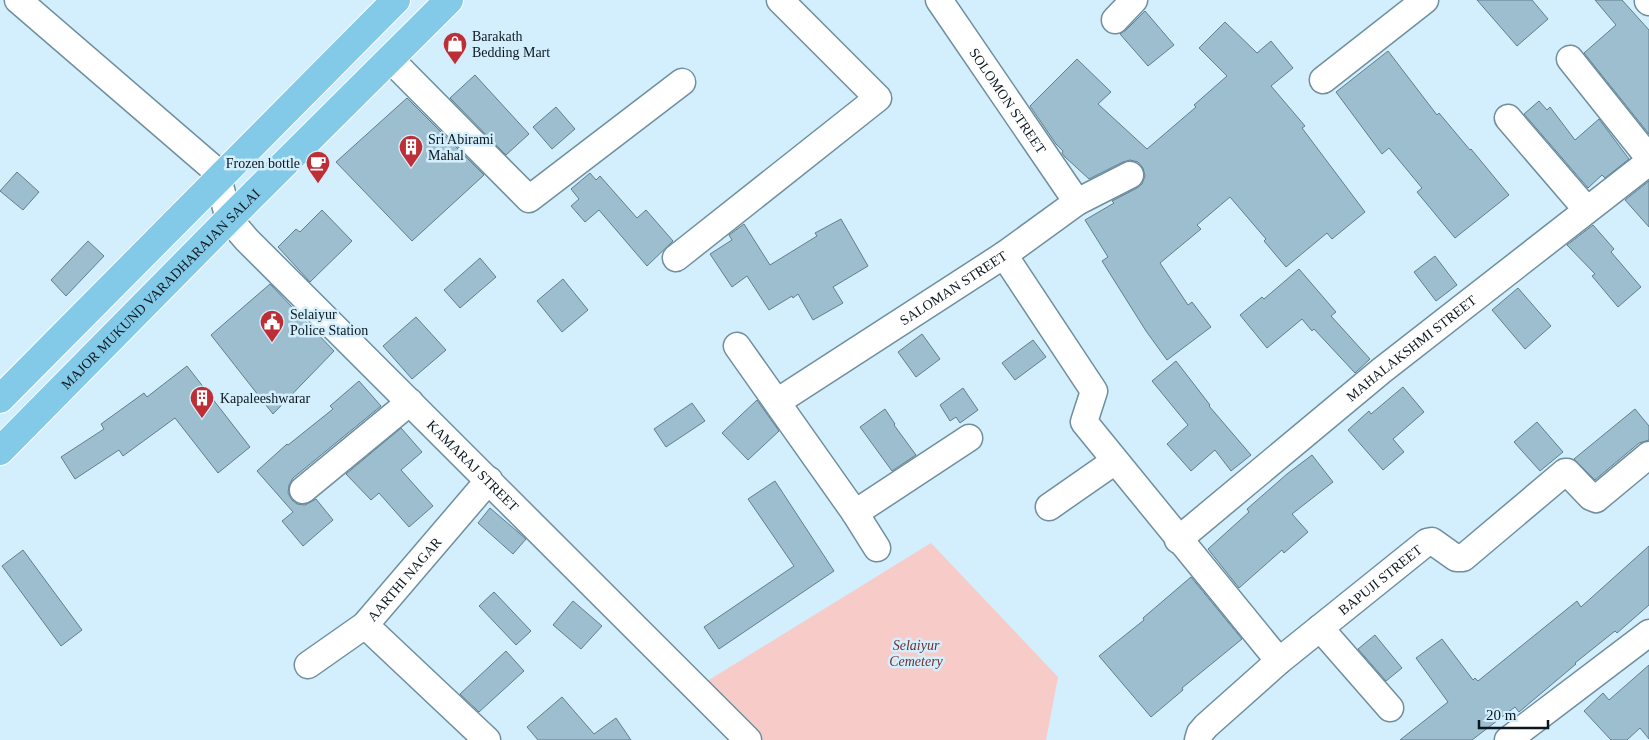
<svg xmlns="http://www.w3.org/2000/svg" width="1649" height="740" viewBox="0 0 1649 740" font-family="'Times New Roman',serif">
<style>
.green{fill:#f7cbc8}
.building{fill:#9dbecf;stroke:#607f8f}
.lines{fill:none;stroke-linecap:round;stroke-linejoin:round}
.minor-casing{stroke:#6f8f9f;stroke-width:29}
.major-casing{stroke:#fff;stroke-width:30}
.minor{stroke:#fff;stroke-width:26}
.major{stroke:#83cae8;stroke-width:28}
.labels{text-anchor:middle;stroke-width:5;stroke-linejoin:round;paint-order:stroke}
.poi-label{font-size:14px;fill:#0c181f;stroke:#d3eefc;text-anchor:start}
.street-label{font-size:14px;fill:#0c181f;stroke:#d3eefc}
.park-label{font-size:14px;font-style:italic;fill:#6b3130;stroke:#d3eefc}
</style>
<rect width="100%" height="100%" fill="#d3eefc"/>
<polygon class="green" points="931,543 1058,677 1046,740 761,740 704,683"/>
<g class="building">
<polygon points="1477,0 1532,0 1548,19 1517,46"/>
<polygon points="1595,0 1622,0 1649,30 1649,134 1584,53 1616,25"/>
<polygon points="1145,11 1174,45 1148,66 1120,34 1126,30"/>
<polygon points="1225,22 1257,53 1271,41 1293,68 1271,86 1305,126 1302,128 1365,212 1332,239 1327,233 1286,267 1264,241 1266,239 1230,197 1197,225 1201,229 1160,263 1188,305 1192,302 1211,327 1167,360 1146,331 1102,261 1108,257 1085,220 1114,203 1112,201 1137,188 1142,184 1145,176 1143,168 1138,162 1130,160 1123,162 1089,179 1065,157 1062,153 1063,151 1056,144 1030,106 1077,59 1111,92 1098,104 1147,149 1196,107 1194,105 1227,76 1199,48"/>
<polygon points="1388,51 1437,115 1439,113 1470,150 1471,149 1509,195 1455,238 1417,192 1422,188 1389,148 1382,154 1336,92"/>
<polygon points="475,75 529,134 506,155 450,98"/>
<polygon points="407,98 484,175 412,241 336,162"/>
<polygon points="1539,101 1547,110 1550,107 1575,140 1599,119 1629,159 1605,178 1602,175 1588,188 1524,114"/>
<polygon points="556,107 575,129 552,149 533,127"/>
<polygon points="17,172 39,192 23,210 0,191"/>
<polygon points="590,173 596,180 600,176 637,218 646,210 673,241 647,266 599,210 585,222 571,206 579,199 571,189"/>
<polygon points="1649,181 1649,227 1625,200"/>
<polygon points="322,210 352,241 310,282 278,247 296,229 300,232"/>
<polygon points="841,219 868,266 833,287 843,303 813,320 798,294 793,298 792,296 769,310 747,276 732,287 710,254 732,240 729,235 744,224 770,265 817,236 815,233"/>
<polygon points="1593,225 1614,249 1611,252 1641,287 1618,307 1592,276 1595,274 1567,245"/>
<polygon points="88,241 104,256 66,296 51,280"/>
<polygon points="1435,256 1457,285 1436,301 1414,272"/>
<polygon points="480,258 496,277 460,308 444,290"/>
<polygon points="1299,269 1336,312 1331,316 1370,359 1355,373 1314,329 1312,331 1302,319 1267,348 1240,315 1262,297 1264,299"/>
<polygon points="563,279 588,310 562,332 537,301"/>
<polygon points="270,284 334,351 273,414 211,335"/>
<polygon points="1518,288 1551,326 1525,349 1492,310"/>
<polygon points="416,317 446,350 412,379 383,346"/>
<polygon points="922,334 940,359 916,377 898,352"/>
<polygon points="1033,340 1046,357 1015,380 1002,363"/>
<polygon points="1176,361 1210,405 1209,406 1251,455 1231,471 1215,450 1191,471 1167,444 1188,425 1152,381"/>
<polygon points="187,366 250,447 218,473 175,418 123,456 119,450 75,479 61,457 104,429 101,424 144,393 147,397"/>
<polygon points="359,381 381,406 293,478 289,485 288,493 292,500 297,504 305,505 316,499 333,520 303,546 282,521 293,512 257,471 287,444 288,445 333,409 330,406"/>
<polygon points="1403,387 1424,412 1393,439 1404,452 1383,470 1348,430 1369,411 1371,414"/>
<polygon points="963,388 978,410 960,423 956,417 950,421 940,405"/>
<polygon points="757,400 779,431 748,460 722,433"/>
<polygon points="692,403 705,421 666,447 654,429"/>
<polygon points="885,409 895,424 894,425 916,455 892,471 860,427"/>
<polygon points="1635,409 1649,426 1649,440 1639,443 1595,480 1574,459"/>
<polygon points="1537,422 1563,452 1540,471 1514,442"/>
<polygon points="401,428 422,452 401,470 433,506 409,527 379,493 371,500 346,474"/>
<polygon points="1312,455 1333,482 1292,514 1308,532 1284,553 1282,550 1239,588 1208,549 1249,512 1247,509 1287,474"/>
<polygon points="775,481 834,571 719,649 704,627 794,566 748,499"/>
<polygon points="490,508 526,539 513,554 478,523"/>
<polygon points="1649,546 1649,605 1617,633 1615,631 1575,663 1576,664 1519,712 1515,707 1472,740 1400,740 1448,702 1416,658 1442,639 1473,680 1475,678 1478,681 1577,601 1581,607"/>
<polygon points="23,550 82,630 61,646 2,566"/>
<polygon points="1191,577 1242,639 1182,688 1183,690 1151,717 1099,656 1144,620 1143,618"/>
<polygon points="494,592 531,631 516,645 479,606"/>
<polygon points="573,601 602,626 581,649 553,625"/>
<polygon points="1375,635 1402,668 1386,681 1358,649"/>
<polygon points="506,651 524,671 479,712 460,694"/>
<polygon points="1649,665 1649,739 1640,728 1627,740 1611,740 1584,711 1603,693 1609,700"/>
<polygon points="562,697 594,734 616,718 631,740 538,740 527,727"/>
</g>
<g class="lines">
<defs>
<g id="minor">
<path id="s1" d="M18,0L214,169L218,178L229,219L247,240L748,740"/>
<path id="s2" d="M939,0L1077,202"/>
<polyline points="1648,1 1649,2"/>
<polyline points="1115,20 1134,0"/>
<polyline points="390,59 529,199 682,82"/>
<polyline points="1570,59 1649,158"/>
<polyline points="1323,80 1425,0"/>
<polyline points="1508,118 1587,210"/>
<polyline points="1004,255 1094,391 1084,422 1279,661"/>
<polyline points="676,258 878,98 780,0"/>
<polyline points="737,346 855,513 969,438"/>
<path id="s3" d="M777,402L1004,255L1077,202L1130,175"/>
<polyline points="303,490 410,402"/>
<polyline points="1049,507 1115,461"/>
<polyline points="855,513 877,548"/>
<path id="s4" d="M1178,540L1381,371L1649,162"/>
<polyline points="365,625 487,740"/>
<polyline points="1320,628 1390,708"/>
<path id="s5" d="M308,665L365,625L489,480"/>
<path id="s6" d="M1198,740L1200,733L1206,726L1279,661L1427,542L1432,541L1456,558H1463L1565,472H1567L1591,497L1596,499L1649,455"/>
<polyline points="1508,740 1649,633"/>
</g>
<g id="major">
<polyline points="0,399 396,0"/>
<path id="s7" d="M0,451L229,219L449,0"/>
</g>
</defs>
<use href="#minor" class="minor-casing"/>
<use href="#major" class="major-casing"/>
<use href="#minor" class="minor"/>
<use href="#major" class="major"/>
</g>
<defs>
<symbol id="shop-pin" viewBox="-11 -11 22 30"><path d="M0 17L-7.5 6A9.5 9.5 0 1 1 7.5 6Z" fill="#be2e36" stroke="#d3eefc"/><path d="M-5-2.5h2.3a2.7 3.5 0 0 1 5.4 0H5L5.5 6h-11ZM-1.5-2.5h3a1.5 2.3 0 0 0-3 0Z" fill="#fff"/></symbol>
<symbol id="building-pin" viewBox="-11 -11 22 30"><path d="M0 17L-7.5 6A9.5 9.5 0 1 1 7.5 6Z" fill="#be2e36" stroke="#d3eefc"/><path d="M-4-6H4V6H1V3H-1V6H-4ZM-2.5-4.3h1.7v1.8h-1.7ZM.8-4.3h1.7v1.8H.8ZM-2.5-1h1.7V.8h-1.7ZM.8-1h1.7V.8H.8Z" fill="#fff"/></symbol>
<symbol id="cafe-pin" viewBox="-11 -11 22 30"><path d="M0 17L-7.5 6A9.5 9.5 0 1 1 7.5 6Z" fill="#be2e36" stroke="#d3eefc"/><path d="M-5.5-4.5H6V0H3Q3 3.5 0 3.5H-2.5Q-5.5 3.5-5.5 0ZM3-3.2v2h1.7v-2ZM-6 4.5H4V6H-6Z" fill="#fff"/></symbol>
<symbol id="civic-pin" viewBox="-11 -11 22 30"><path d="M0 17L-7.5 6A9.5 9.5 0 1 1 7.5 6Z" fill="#be2e36" stroke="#d3eefc"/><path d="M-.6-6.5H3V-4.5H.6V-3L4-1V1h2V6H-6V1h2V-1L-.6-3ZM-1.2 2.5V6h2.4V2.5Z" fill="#fff"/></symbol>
</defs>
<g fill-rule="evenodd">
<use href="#shop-pin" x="441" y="30" width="28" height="38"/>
<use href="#building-pin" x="397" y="133" width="28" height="38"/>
<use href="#cafe-pin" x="304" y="149" width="28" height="38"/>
<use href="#civic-pin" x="258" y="308" width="28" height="38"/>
<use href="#building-pin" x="188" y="384" width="28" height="38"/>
</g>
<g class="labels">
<g class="poi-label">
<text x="472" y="41">Barakath<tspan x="472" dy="16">Bedding Mart</tspan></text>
<text x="428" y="144">Sri Abirami<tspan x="428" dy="16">Mahal</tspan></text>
<text x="300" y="168" text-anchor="end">Frozen bottle</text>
<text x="290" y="319">Selaiyur<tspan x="290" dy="16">Police Station</tspan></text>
<text x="220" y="403">Kapaleeshwarar</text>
</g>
<g class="street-label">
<text dy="5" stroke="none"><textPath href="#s2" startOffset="122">SOLOMON STREET</textPath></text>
<text dy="5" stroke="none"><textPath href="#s3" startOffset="210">SALOMAN STREET</textPath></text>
<text dy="5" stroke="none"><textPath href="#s7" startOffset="228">MAJOR MUKUND VARADHARAJAN SALAI</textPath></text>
<text dy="5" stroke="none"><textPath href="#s4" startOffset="302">MAHALAKSHMI STREET</textPath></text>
<text dy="5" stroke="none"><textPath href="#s1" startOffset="658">KAMARAJ STREET</textPath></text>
<text dy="5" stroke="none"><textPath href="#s5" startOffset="130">AARTHI NAGAR</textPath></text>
<text dy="5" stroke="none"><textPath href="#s6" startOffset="244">BAPUJI STREET</textPath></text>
</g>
<g class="park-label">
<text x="916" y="650">Selaiyur<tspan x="916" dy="16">Cemetery</tspan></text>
</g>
</g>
<path d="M1479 720v8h69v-8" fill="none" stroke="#0c181f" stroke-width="2.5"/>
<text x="1486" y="720" font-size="15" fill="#0c181f" stroke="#d3eefc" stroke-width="4" paint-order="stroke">20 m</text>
</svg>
